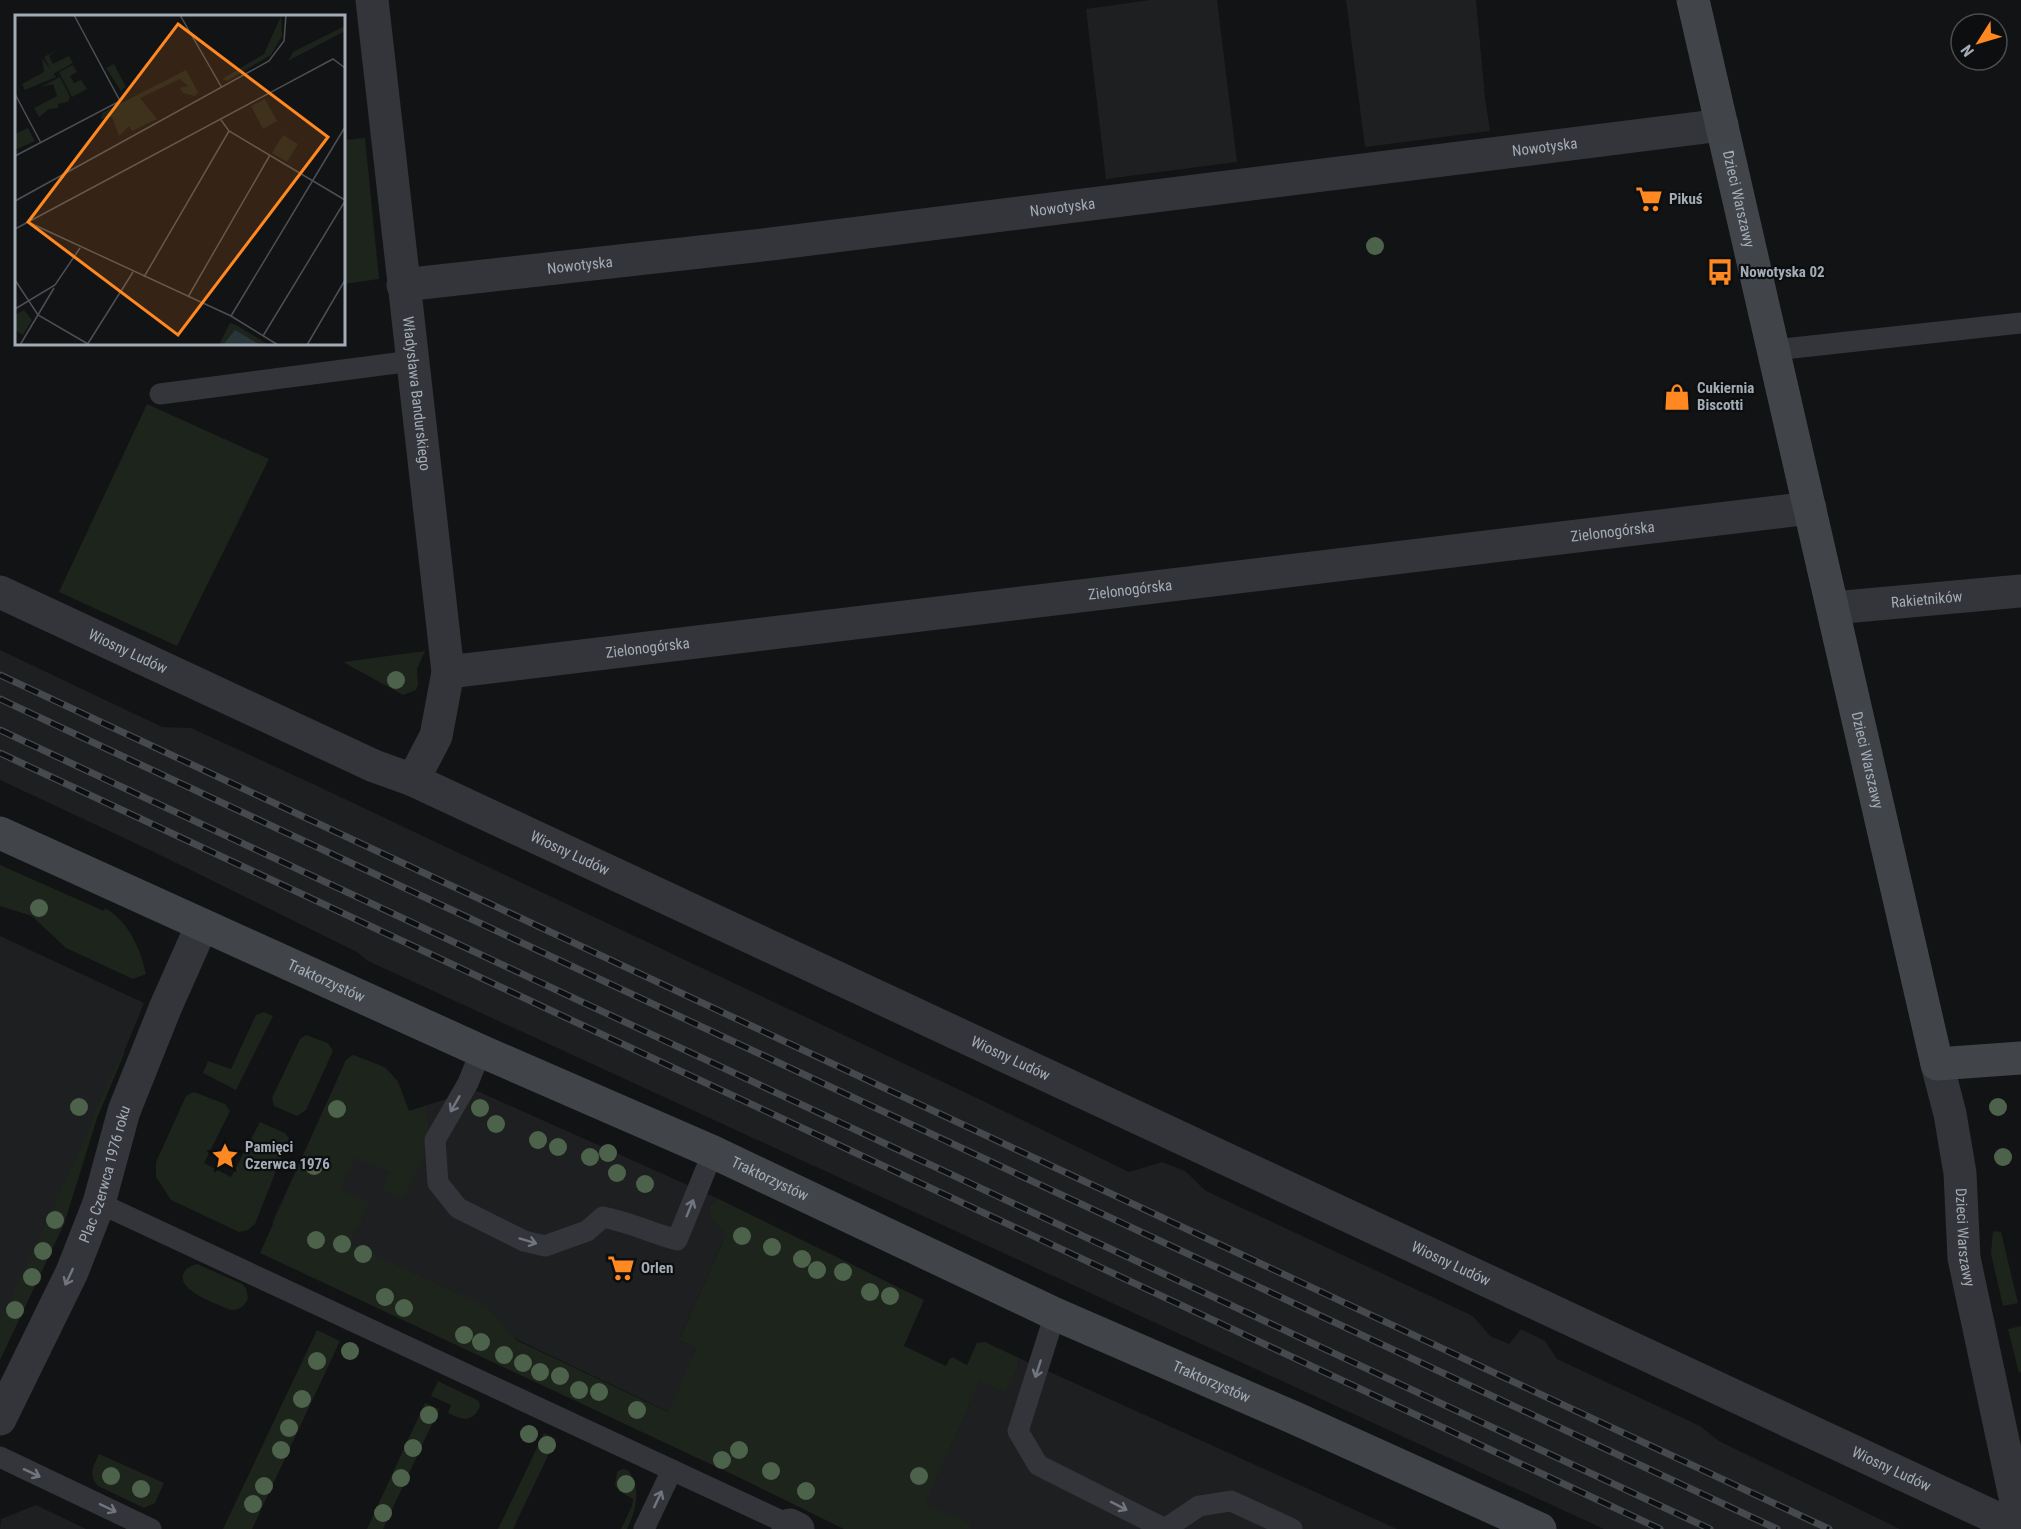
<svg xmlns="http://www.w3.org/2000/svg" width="2021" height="1529" viewBox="0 0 2021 1529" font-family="'Roboto Condensed',sans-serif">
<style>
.built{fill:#1e1f21}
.green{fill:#1d241c}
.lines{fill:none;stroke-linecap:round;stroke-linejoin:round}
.lane{stroke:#33353a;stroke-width:21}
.street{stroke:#33353a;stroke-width:33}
.secondary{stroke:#41454a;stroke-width:33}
.rail-casing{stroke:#464a4f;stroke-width:7}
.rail{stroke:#0d0e0f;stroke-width:4.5;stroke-dasharray:14;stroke-linecap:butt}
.tree{fill:#4d624b}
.oneway{stroke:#71767e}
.labels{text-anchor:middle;stroke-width:4.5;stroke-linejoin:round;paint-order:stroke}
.street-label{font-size:15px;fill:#a3acb6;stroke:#0d0e0f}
.poi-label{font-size:15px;font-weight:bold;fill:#a3acb6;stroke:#0d0e0f;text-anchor:start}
.inset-road{fill:none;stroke:#4c5055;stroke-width:1.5}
.view{fill:#ff8820;fill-opacity:0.15;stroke:#ff8820;stroke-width:3}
.inset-edge{fill:none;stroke:#a3acb6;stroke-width:3}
</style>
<rect width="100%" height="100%" fill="#121314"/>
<g class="built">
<polygon points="1150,0 1217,0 1237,162 1106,179 1086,9"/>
<polygon points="1346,0 1476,0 1485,98 1490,131 1365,147"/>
<polygon points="0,650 162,727 191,728 313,784 981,1100 1129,1172 1162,1162 1185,1171 1206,1191 1473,1316 1490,1336 1509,1344 1521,1329 1545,1341 1557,1359 1700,1426 1719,1441 1900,1529 1604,1529 368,961 357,952 154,852 0,780"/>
<polygon points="0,936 144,1003 97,1118 64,1224 0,1360"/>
<polygon points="353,1055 385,1067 398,1081 409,1111 475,1090 719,1199 710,1206 709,1215 724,1233 724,1239 679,1340 698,1348 669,1412 272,1223 346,1060"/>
<polygon points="1019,1358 1397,1529 925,1529 923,1482 933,1485 980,1380 1017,1368"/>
<polygon points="36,1505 86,1529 0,1529 1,1519"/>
</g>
<g class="green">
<polygon points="365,138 379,279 344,284 344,140"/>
<polygon points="147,404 269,459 177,646 59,592"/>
<polygon points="425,651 417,669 418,684 416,690 403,695 343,662"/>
<path d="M0,865L104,911L105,908C129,922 140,948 146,974L133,979L66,948L32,916L0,906Z"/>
<polygon points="264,1012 273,1016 236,1090 203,1073 208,1061 231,1069 256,1015"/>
<polygon points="306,1035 328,1043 333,1051 306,1110 297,1116 274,1106 272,1098 300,1039"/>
<polygon points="122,1053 124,1054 97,1118 64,1224 0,1360 0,1322 90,1128 93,1116"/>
<path d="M353,1055C393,1070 394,1070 409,1111L425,1106C435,1144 420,1166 403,1199L382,1189L390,1172L355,1158L341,1189L370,1203L349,1243L487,1307L516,1340L668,1412L697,1348L679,1340L724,1239V1233L709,1215L710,1206L719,1199L924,1300L904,1346L946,1366L949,1360L952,1357L967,1365L977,1343L985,1342L1019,1358L1017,1368L1005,1392L980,1381L925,1504L970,1523V1529H844L738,1477L260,1253L346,1060Z"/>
<polygon points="194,1092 225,1104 230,1111 204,1163 231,1177 260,1122 285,1133 289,1138 255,1224 248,1230 239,1232 171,1200 156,1177 156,1162 186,1096"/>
<polygon points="1993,1231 2001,1232 2018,1303 2003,1306 1991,1254"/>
<path d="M197,1264L242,1284L246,1288L248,1298C245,1306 240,1310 231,1310C218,1304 179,1292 183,1275C185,1268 191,1266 197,1264Z"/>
<polygon points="2021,1326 2021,1372 2019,1373 2008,1329"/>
<polygon points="317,1330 340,1341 252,1529 223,1529"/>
<path d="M438,1381L479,1401L480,1407C472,1423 462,1420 448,1413L451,1405L431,1396Z"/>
<polygon points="425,1403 439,1409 383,1529 367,1529"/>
<polygon points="544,1433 556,1439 513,1529 498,1529"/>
<path d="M99,1454L164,1483L155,1503L144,1508L98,1486C88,1475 93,1467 99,1454Z"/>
<path d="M622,1469L628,1470C642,1489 636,1510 627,1529H621L632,1506L633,1499L619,1491L615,1486L617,1472Z"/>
</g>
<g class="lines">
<g class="lane">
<polyline points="1775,350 2021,323"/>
<polyline points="160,394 412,361"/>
<path d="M481,1051L468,1083L435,1140L438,1183L458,1208L524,1241L545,1246L587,1231L603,1217C629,1222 652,1233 677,1240L713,1152"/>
<polyline points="99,1203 790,1525"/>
<polyline points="1055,1314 1018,1431 1038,1465 1165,1529 1199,1506 1231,1501 1292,1529"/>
<polyline points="0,1457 151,1529"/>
<polyline points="644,1529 672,1470"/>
</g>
<g class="street">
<path id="s1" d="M372,0L448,672L436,736L413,780"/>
<path id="s2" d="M403,285L771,244L1722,125"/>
<path id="s3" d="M0,592L374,766L413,780L2020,1529"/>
<path id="s4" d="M1833,608L2021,591"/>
<path id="s5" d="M448,672L1810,508"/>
<path id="s6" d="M1937,1064L1950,1114L1960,1173L1964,1258L2021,1525"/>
<path id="s7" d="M0,1419L72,1272L99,1203L124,1111L166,1006L202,925"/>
<polyline points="788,1529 790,1525 798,1529"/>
</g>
<g class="secondary">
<path id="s8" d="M1693,0L1937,1064L2021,1058"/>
<path id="s9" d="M0,833L481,1051L713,1152L1055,1314L1297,1419L1540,1529"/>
</g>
<defs>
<g id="rail">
<polyline points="0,675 1829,1529"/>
<polyline points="0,699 1777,1529"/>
<polyline points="0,730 1710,1529"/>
<polyline points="0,753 1660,1529"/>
</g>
</defs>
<use href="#rail" class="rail-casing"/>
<use href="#rail" class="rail"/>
</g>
<g class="tree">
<circle cx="1375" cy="246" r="9"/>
<circle cx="396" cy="680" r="9"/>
<circle cx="39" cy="908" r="9"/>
<circle cx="79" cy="1107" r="9"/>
<circle cx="1998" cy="1107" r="9"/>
<circle cx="480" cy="1108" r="9"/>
<circle cx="337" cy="1109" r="9"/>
<circle cx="496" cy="1124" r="9"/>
<circle cx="538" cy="1140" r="9"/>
<circle cx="558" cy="1147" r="9"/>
<circle cx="608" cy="1153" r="9"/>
<circle cx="590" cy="1157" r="9"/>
<circle cx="2003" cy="1157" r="9"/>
<circle cx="314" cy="1166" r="9"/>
<circle cx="617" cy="1173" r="9"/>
<circle cx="645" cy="1184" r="9"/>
<circle cx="55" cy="1220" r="9"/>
<circle cx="742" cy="1236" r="9"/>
<circle cx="316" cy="1240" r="9"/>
<circle cx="342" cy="1244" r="9"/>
<circle cx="772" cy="1247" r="9"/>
<circle cx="43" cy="1251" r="9"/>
<circle cx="363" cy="1254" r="9"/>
<circle cx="802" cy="1259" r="9"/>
<circle cx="817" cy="1270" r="9"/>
<circle cx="843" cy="1272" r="9"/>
<circle cx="32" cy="1277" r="9"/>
<circle cx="870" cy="1292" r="9"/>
<circle cx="890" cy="1296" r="9"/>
<circle cx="385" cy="1297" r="9"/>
<circle cx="404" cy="1308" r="9"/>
<circle cx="15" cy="1310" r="9"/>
<circle cx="464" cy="1335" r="9"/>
<circle cx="481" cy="1342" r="9"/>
<circle cx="350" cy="1351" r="9"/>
<circle cx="504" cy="1355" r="9"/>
<circle cx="317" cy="1361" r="9"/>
<circle cx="523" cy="1363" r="9"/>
<circle cx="540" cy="1372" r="9"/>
<circle cx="560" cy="1376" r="9"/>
<circle cx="579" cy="1390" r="9"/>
<circle cx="599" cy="1392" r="9"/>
<circle cx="302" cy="1399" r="9"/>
<circle cx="637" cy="1410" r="9"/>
<circle cx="429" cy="1415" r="9"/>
<circle cx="289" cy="1428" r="9"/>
<circle cx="529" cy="1434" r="9"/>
<circle cx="547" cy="1445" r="9"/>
<circle cx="413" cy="1448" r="9"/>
<circle cx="281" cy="1450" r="9"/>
<circle cx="739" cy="1450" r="9"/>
<circle cx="722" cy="1460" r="9"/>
<circle cx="771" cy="1471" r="9"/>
<circle cx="111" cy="1476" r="9"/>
<circle cx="919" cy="1476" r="9"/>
<circle cx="401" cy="1478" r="9"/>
<circle cx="626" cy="1484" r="9"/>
<circle cx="264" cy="1486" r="9"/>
<circle cx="141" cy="1489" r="9"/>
<circle cx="806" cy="1491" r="9"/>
<circle cx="253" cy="1504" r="9"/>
<circle cx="383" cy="1513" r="9"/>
</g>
<defs><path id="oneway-shaft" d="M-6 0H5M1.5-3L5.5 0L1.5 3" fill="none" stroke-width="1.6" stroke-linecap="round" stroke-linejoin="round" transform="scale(1.5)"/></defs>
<g class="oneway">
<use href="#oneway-shaft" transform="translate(455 1104) rotate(120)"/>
<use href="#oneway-shaft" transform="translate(690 1208) rotate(-68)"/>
<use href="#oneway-shaft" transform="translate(528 1241) rotate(17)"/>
<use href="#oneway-shaft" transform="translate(69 1277) rotate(115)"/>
<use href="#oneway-shaft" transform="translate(1038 1369) rotate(108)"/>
<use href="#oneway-shaft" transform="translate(32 1473) rotate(25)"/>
<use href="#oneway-shaft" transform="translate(658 1499) rotate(-65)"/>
<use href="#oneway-shaft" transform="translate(1119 1506) rotate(27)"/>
<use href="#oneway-shaft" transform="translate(108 1508) rotate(26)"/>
</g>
<defs>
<symbol id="supermarket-bare" viewBox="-9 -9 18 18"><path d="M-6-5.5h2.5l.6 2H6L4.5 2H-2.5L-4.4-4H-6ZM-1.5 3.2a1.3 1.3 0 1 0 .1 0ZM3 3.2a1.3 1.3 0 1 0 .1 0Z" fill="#ff8820" stroke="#0d0e0f" stroke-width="2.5" paint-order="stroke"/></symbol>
<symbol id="bus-bare" viewBox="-9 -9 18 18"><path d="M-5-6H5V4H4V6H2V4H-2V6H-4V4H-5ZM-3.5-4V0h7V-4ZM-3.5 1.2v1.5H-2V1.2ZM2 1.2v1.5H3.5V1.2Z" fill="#ff8820" stroke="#0d0e0f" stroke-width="2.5" paint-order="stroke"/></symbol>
<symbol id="shop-bare" viewBox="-9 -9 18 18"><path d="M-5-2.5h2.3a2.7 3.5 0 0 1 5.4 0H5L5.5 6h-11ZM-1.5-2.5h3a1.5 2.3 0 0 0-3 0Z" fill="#ff8820" stroke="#0d0e0f" stroke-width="2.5" paint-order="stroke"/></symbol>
<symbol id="sight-bare" viewBox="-9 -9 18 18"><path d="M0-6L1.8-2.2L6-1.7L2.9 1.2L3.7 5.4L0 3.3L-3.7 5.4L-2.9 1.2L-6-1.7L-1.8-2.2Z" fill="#ff8820" stroke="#0d0e0f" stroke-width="2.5" paint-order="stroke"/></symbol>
</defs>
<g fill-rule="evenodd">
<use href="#supermarket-bare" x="1630" y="180" width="38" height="38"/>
<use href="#bus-bare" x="1701" y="253" width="38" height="38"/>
<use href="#shop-bare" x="1658" y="378" width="38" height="38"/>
<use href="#sight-bare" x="206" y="1137" width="38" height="38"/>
<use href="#supermarket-bare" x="602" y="1249" width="38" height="38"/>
</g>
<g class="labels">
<g class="street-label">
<text dy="5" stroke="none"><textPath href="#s2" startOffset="1150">Nowotyska</textPath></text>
<text dy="5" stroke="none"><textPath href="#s8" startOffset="204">Dzieci Warszawy</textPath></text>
<text dy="5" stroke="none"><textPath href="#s2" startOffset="664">Nowotyska</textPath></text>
<text dy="5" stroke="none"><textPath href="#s2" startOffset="178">Nowotyska</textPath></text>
<text dy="5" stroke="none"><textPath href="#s1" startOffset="396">Władysława Bandurskiego</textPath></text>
<text dy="5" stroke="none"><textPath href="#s5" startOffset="1173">Zielonogórska</textPath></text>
<text dy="5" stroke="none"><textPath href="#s5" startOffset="687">Zielonogórska</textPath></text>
<text dy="5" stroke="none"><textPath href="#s4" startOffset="94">Rakietników</textPath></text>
<text dy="5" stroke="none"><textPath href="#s5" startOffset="201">Zielonogórska</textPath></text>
<text dy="5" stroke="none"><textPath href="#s3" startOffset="141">Wiosny Ludów</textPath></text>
<text dy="5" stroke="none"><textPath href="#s8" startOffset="780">Dzieci Warszawy</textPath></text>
<text dy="5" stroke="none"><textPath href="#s3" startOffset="627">Wiosny Ludów</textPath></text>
<text dy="5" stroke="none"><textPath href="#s9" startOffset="358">Traktorzystów</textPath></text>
<text dy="5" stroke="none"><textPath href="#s3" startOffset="1113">Wiosny Ludów</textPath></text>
<text dy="5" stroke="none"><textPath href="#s7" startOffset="267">Plac Czerwca 1976 roku</textPath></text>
<text dy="5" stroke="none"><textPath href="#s9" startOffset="844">Traktorzystów</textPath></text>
<text dy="5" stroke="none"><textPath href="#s6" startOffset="176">Dzieci Warszawy</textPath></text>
<text dy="5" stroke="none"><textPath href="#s3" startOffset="1599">Wiosny Ludów</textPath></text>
<text dy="5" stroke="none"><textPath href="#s9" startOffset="1330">Traktorzystów</textPath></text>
<text dy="5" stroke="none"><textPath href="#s3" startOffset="2085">Wiosny Ludów</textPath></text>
</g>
<g class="poi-label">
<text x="1669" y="204">Pikuś</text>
<text x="1740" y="277">Nowotyska 02</text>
<text x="1697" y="393">Cukiernia<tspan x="1697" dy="17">Biscotti</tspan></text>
<text x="245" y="1152">Pamięci<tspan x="245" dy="17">Czerwca 1976</tspan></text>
<text x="641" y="1273">Orlen</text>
</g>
</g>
<g transform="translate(15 15)">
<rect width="330" height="330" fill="#121314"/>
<path d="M266,1L267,21L256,40L212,66L207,64L249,39ZM330,11V16L273,46L278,37ZM43,34L34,41L38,49L54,41L58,48L38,59L29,42ZM27,43L41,62L10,75L7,69L29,57ZM99,49L111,72L106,75L109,81L91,53ZM58,50L62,57L55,61L59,68L66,65L72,74L57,82L44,57ZM171,55L183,77L180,81L168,78L165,73L173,71L165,64L125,83L142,104L117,116L114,111L104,121L97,102L86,104L87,98ZM45,62L55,82L53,87L43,89V93L34,94L24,102L19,93L42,81L38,69L26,72ZM250,84L262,106L248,114L236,91ZM13,113L20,126L0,135V119ZM268,120L283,129L272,147L257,138ZM9,295L17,305L8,320L0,315V300ZM215,308L221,310L254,330H204Z" fill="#1d241c"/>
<path d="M220,315L242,328L243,330H208Z" fill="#283539"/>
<path class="inset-road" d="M165,0L207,73M0,79L26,128M206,105L214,116L330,185M0,141L105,86L59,0M0,186L254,46L269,26L271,0M13,207L216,301L263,330M0,214L318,44L330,53M129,262L214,116M0,265L23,300L73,329M173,282L255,140M0,294L40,270L65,233M216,301L330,112M248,321L330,186M5,330L39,273M72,330L118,257M292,330L330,265"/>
<path class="view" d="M163,9L313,122L163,320L13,207Z"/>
<rect width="330" height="330" class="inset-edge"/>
</g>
<g transform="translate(1979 42) rotate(233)"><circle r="28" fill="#0d0e0f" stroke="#494d52" stroke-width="1.5"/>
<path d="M0-4.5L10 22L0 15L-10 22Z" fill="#ff8820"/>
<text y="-9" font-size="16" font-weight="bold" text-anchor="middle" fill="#a3acb6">N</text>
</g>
</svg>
